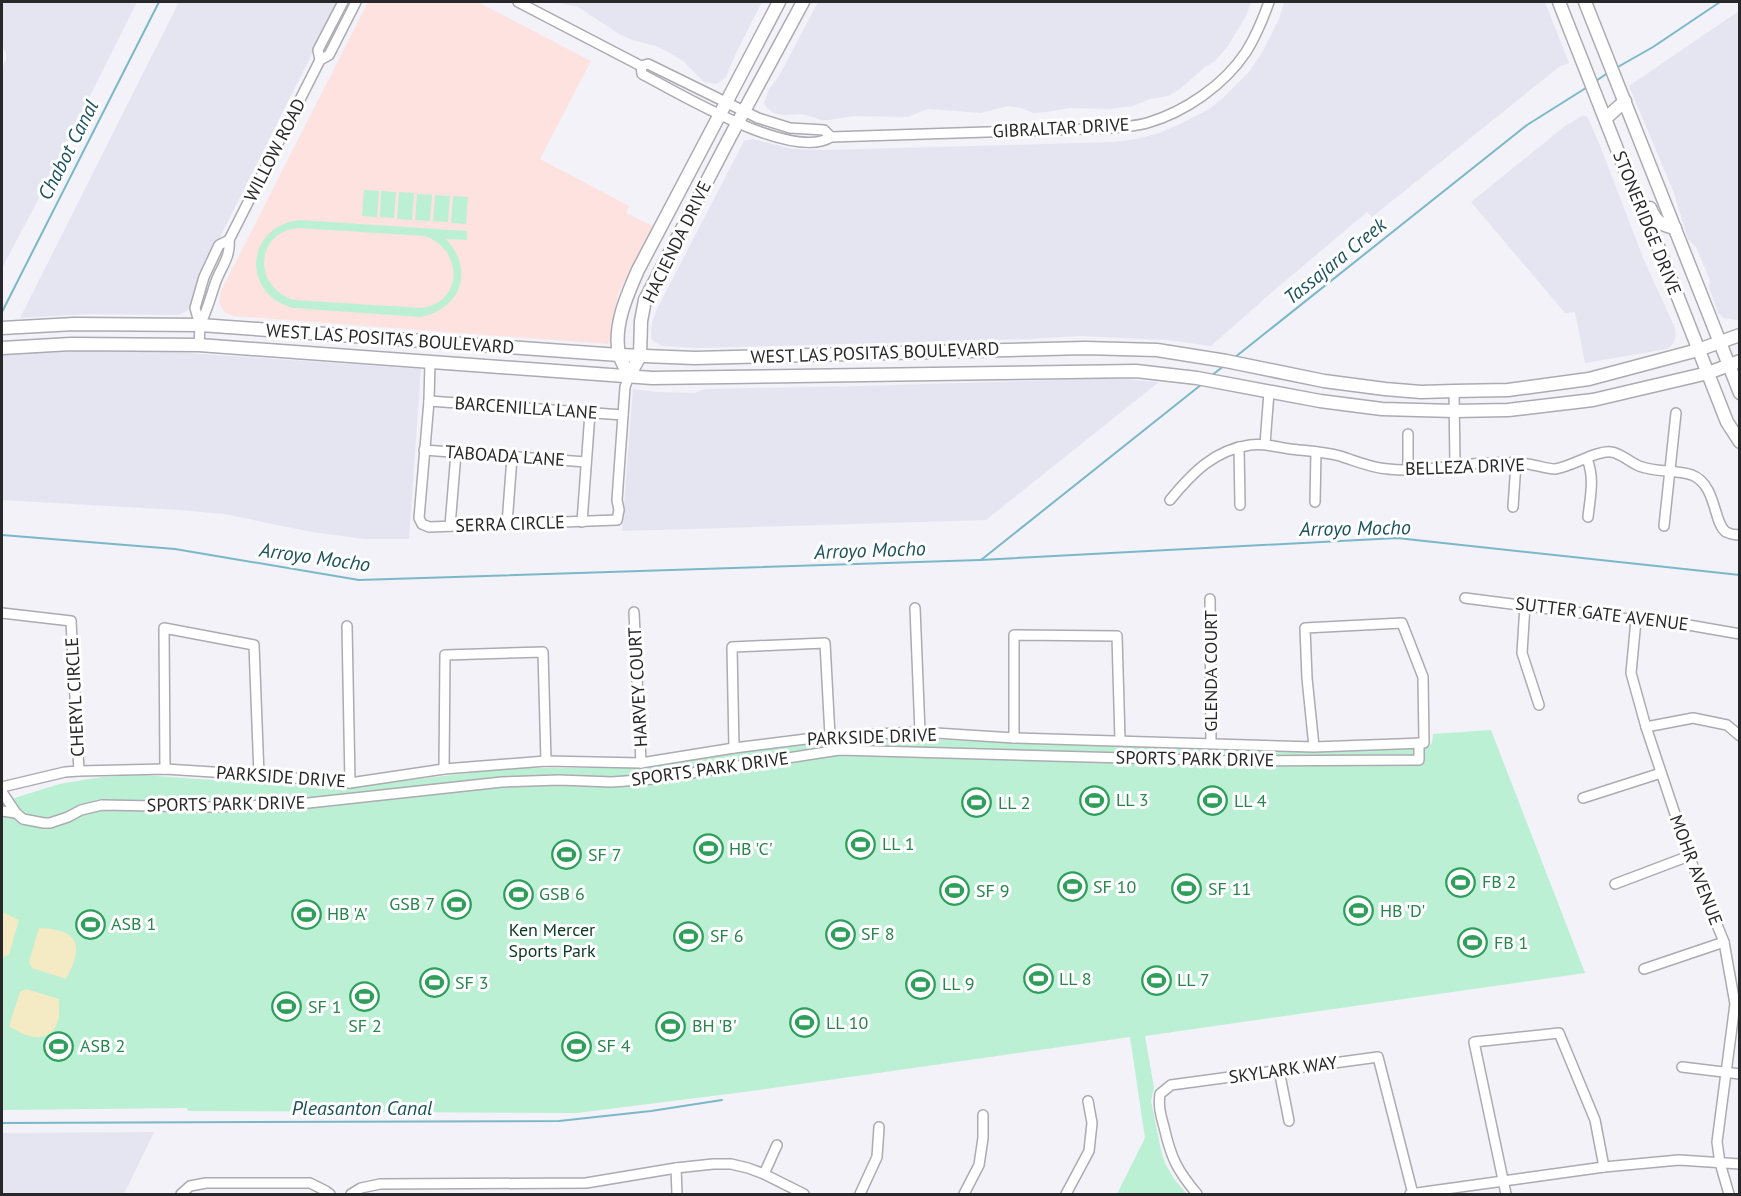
<svg xmlns="http://www.w3.org/2000/svg" width="1741" height="1196" viewBox="0 0 1741 1196" font-family="'PT Sans',sans-serif">
<style>
.built{fill:#e5e5f2}
.education{fill:#fde2e0}
.green{fill:#bbf0d5;fill-rule:evenodd}
.sand{fill:#f4eac4}
.lines{fill:none;stroke-linecap:round;stroke-linejoin:round}
.stream{stroke:#7ab8c9;stroke-width:2}
.minor-casing{stroke:#ababb1;stroke-width:12}
.major-casing{stroke:#ababb1;stroke-width:15}
.minor{stroke:#fff;stroke-width:9}
.major{stroke:#fff;stroke-width:12}
.labels{text-anchor:middle;stroke-width:6;stroke-linejoin:round;paint-order:stroke}
.street-label{font-size:18px;fill:#28282a;stroke:#fff}
.leisure-label{font-size:18px;fill:#27864d;stroke:#fff;text-anchor:start}
.park-label{font-size:18px;fill:#0a3826;stroke:#fff}
.water-label{font-size:20px;font-style:italic;fill:#1c525e;stroke:#fff}
</style>
<rect width="100%" height="100%" fill="#f3f2f8"/>
<g class="built">
<polygon points="2,2 137,2 41,194 2,268 2,68 6,60 6,54 2,45"/>
<polygon points="179,2 338,2 203,271 190,307 187,311 178,315 88,314 20,318"/>
<polygon points="553,2 762,2 736,53 726,77 717,84 704,82 683,61 670,53 656,46 632,40 619,34 578,7"/>
<polygon points="818,2 1251,2 1246,16 1228,46 1215,61 1205,67 1180,89 1168,96 1150,99 1133,106 1109,109 1069,108 1047,112 1033,113 1021,108 1008,106 981,113 928,109 907,117 853,116 829,120 821,120 802,114 782,115 774,113 767,108 764,103 769,89 779,76"/>
<polygon points="1284,2 1545,2 1569,63 1559,67 1372,217 1367,212 1271,293 1211,346 1167,340 1078,336 1030,339 698,348 662,346 653,341 651,338 652,322 657,309 744,141 753,139 792,149 824,150 1114,142 1136,139 1159,133 1180,124 1209,109 1223,98 1249,72 1263,51 1279,19"/>
<polygon points="1739,11 1740,319 1737,320 1724,318 1718,313 1709,287 1710,280 1696,247 1688,239 1674,193 1629,86"/>
<polygon points="1582,116 1586,116 1589,120 1601,148 1644,260 1675,328 1676,336 1674,341 1671,346 1667,349 1585,363 1575,312 1565,313 1471,202 1565,126"/>
<polygon points="65,350 173,352 421,369 409,539 364,539 312,532 224,514 179,510 2,500 2,355"/>
<polygon points="1087,379 1125,379 1159,382 986,520 622,531 633,389 657,392 694,393 705,389 860,386"/>
<polygon points="154,1132 124,1194 2,1194 2,1133"/>
</g>
<polygon class="education" points="368,2 478,2 591,61 540,159 629,206 626,213 653,226 618,294 609,344 233,316 224,312 219,302 221,291"/>
<g class="green">
<polygon points="364,190 379,191 377,217 362,216"/>
<polygon points="381,191 396,192 394,218 380,217"/>
<polygon points="399,192 414,193 412,220 397,219"/>
<polygon points="417,194 432,195 430,221 415,220"/>
<polygon points="435,195 450,196 448,222 433,221"/>
<polygon points="453,196 468,197 466,224 451,223"/>
<path d="M299,220L467,231V240L446,239C475,270 461,309 420,317L293,308C241,294 245,227 299,220ZM298,228L425,236C464,250 463,303 421,308L294,300C252,287 255,232 298,228Z"/>
<path d="M1491,730L1585,973L1145,1036L1154,1088L1151,1101L1161,1150L1165,1163L1174,1179L1187,1194H1117L1145,1138L1130,1037L744,1092L577,1113L188,1111L187,1108L2,1110V802L59,784L102,777L142,775L329,788L386,783L511,768H608L666,765L709,757L833,739L865,738L1140,745L1414,747C1426,750 1433,749 1433,734Z"/>
</g>
<g class="sand">
<polygon points="2,912 19,920 9,954 2,958"/>
<path d="M39,928C78,929 85,945 66,979L32,968L29,962Z"/>
<path d="M26,989L59,999C59,1007 60,1017 57,1024C46,1046 24,1036 9,1026L20,992Z"/>
</g>
<g class="lines">
<g class="stream">
<polyline points="1616,68 1653,47 1720,2"/>
<polyline points="1596,81 1609,72"/>
<polyline points="2,312 159,2"/>
<polyline points="1234,358 1527,125 1589,86"/>
<polyline points="1211,376 1225,365"/>
<polyline points="2,535 175,549 359,580 980,560 1397,538 1740,575"/>
<polyline points="981,560 1202,384"/>
<polyline points="2,1123 559,1121 651,1111 722,1100"/>
</g>
<defs>
<g id="minor">
<polyline points="518,2 641,66 648,64 758,118 790,128 824,130 831,137"/>
<polyline points="320,60 318,50 343,2"/>
<path d="M641,66L642,74C680,94 793,162 831,137L1115,128C1126,126 1137,126 1147,123C1185,112 1224,85 1246,52C1256,36 1263,19 1269,2"/>
<path d="M200,325C207,311 210,299 215,284C220,268 231,258 229,240L320,60L329,55L356,2"/>
<polyline points="199,345 200,325 195,308 204,277 219,245 229,240"/>
<polyline points="430,361 429,401 419,518 422,524 429,527 617,520 619,510 617,500 625,387 629,376"/>
<polyline points="1454,391 1455,466"/>
<polyline points="429,401 623,415"/>
<polyline points="1265,444 1269,392"/>
<polyline points="1239,447 1240,505"/>
<polyline points="424,450 586,462"/>
<path d="M1587,459C1595,478 1590,498 1588,517"/>
<polyline points="1408,469 1408,434"/>
<path d="M1170,500C1192,473 1214,450 1250,445C1263,443 1277,447 1290,449C1307,451 1324,452 1340,456C1356,461 1371,468 1388,469C1420,473 1455,464 1487,463C1502,462 1518,462 1533,465C1540,466 1547,469 1555,469C1571,467 1597,450 1611,452C1621,453 1629,462 1639,466C1656,473 1675,469 1692,475C1717,485 1713,523 1726,532C1730,534 1736,535 1740,535"/>
<polyline points="1315,502 1316,452"/>
<polyline points="1513,507 1516,463"/>
<polyline points="582,522 590,413"/>
<polyline points="507,524 512,457"/>
<polyline points="450,526 456,453"/>
<polyline points="1664,526 1676,413"/>
<polyline points="1465,598 1636,620 1677,623 1740,634"/>
<polyline points="1210,599 1211,743"/>
<polyline points="1525,605 1522,653 1539,705"/>
<polyline points="915,608 920,732"/>
<polyline points="634,612 641,763"/>
<polyline points="2,613 71,621 79,771"/>
<polyline points="1636,620 1631,673 1646,727 1689,856 1724,942 1735,1004 1717,1142 1720,1163 1729,1194"/>
<polyline points="347,626 350,783"/>
<polyline points="1646,727 1693,718 1727,725 1740,736"/>
<polyline points="1014,738 1014,635 1117,636 1120,740"/>
<polyline points="734,748 732,647 825,643 830,736"/>
<polyline points="165,769 164,628 254,645 259,775"/>
<polyline points="444,769 445,655 543,652 546,761"/>
<polyline points="2,787 65,772 79,771 165,769 259,775 350,783 444,769 546,761 641,763 734,748 830,736 920,732 1014,738 1314,747 1424,743 1423,677 1402,623 1305,628 1307,678 1314,747"/>
<polyline points="2,792 16,813 23,819 44,823 50,823 68,817 81,810 102,805 209,807 299,804 502,782 559,780 612,782 653,779 839,750 1234,761 1419,760 1419,743"/>
<polyline points="1583,798 1661,773"/>
<polyline points="2,811 16,813"/>
<polyline points="1615,884 1689,856"/>
<polyline points="1644,969 1724,942"/>
<polyline points="1682,1067 1740,1074"/>
<polyline points="1279,1070 1289,1121"/>
<polyline points="676,1168 677,1194"/>
<polyline points="764,1174 777,1145"/>
<polyline points="181,1194 190,1186 206,1183 310,1183 326,1191 330,1194"/>
<polyline points="351,1194 361,1188 380,1184 586,1183 676,1168 713,1164 731,1164 748,1168 764,1174 804,1194"/>
<polyline points="860,1194 877,1157 879,1127"/>
<polyline points="964,1194 979,1165 983,1138 983,1115"/>
<polyline points="1066,1194 1089,1151 1092,1123 1088,1101"/>
<path d="M1197,1194C1177,1170 1171,1158 1164,1127C1161,1116 1158,1106 1160,1094L1171,1085L1378,1057L1413,1194"/>
<polyline points="1410,1194 1604,1167 1679,1160 1740,1164"/>
<polyline points="1506,1194 1474,1042 1559,1033 1595,1120 1604,1167"/>
</g>
<g id="major">
<polyline points="1559,2 1624,167 1654,236 1727,422 1740,442"/>
<polyline points="1585,2 1740,393"/>
<polyline points="1606,118 1625,101"/>
<path d="M1650,208C1655,221 1661,225 1675,228"/>
<polyline points="2,328 74,324 200,325 619,355 695,358 1085,348 1157,350 1226,361 1324,381 1385,389 1421,392 1454,391 1508,390 1589,379 1698,350 1740,335"/>
<polyline points="2,348 71,344 199,345 652,378 1136,371 1197,378 1320,401 1382,409 1454,411 1508,410 1593,400 1708,373 1740,361"/>
<polyline points="629,376 640,356 641,321 645,300 731,135 803,2"/>
<path d="M629,376C626,369 621,361 619,354C613,326 627,295 638,270L779,2"/>
</g>
</defs>
<use href="#minor" class="minor-casing"/>
<use href="#major" class="major-casing"/>
<use href="#minor" class="minor"/>
<use href="#major" class="major"/>
</g>
<defs>
<symbol id="stadium-ring" viewBox="-11 -11 22 22"><circle r="9.5" fill="#fff" stroke="#2e9e5b" stroke-width="1.5"/><path d="M0-5a6.5 5 0 1 0 0 10a6.5 5 0 1 0 0-10ZM-3.5-1.8h7v3.6h-7Z" fill="#2e9e5b"/></symbol>
</defs>
<g fill-rule="evenodd">
<use href="#stadium-ring" x="1078" y="784" width="33" height="33"/>
<use href="#stadium-ring" x="1196" y="784" width="33" height="33"/>
<use href="#stadium-ring" x="960" y="786" width="33" height="33"/>
<use href="#stadium-ring" x="844" y="828" width="33" height="33"/>
<use href="#stadium-ring" x="692" y="832" width="33" height="33"/>
<use href="#stadium-ring" x="550" y="838" width="33" height="33"/>
<use href="#stadium-ring" x="1444" y="866" width="33" height="33"/>
<use href="#stadium-ring" x="1056" y="870" width="33" height="33"/>
<use href="#stadium-ring" x="1170" y="872" width="33" height="33"/>
<use href="#stadium-ring" x="938" y="874" width="33" height="33"/>
<use href="#stadium-ring" x="502" y="878" width="33" height="33"/>
<use href="#stadium-ring" x="440" y="888" width="33" height="33"/>
<use href="#stadium-ring" x="1342" y="894" width="33" height="33"/>
<use href="#stadium-ring" x="290" y="898" width="33" height="33"/>
<use href="#stadium-ring" x="74" y="908" width="33" height="33"/>
<use href="#stadium-ring" x="824" y="918" width="33" height="33"/>
<use href="#stadium-ring" x="672" y="920" width="33" height="33"/>
<use href="#stadium-ring" x="1456" y="926" width="33" height="33"/>
<use href="#stadium-ring" x="1022" y="962" width="33" height="33"/>
<use href="#stadium-ring" x="1140" y="964" width="33" height="33"/>
<use href="#stadium-ring" x="418" y="966" width="33" height="33"/>
<use href="#stadium-ring" x="904" y="968" width="33" height="33"/>
<use href="#stadium-ring" x="348" y="980" width="33" height="33"/>
<use href="#stadium-ring" x="270" y="990" width="33" height="33"/>
<use href="#stadium-ring" x="788" y="1006" width="33" height="33"/>
<use href="#stadium-ring" x="654" y="1010" width="33" height="33"/>
<use href="#stadium-ring" x="42" y="1030" width="33" height="33"/>
<use href="#stadium-ring" x="560" y="1030" width="33" height="33"/>
</g>
<g class="labels">
<g class="street-label">
<text transform="translate(1061 128) rotate(-3)" y="6">GIBRALTAR DRIVE</text>
<text transform="translate(275 150) rotate(-63)" y="6">WILLOW ROAD</text>
<text transform="translate(1647 223) rotate(68)" y="6">STONERIDGE DRIVE</text>
<text transform="translate(677 242) rotate(-64)" y="6">HACIENDA DRIVE</text>
<text transform="translate(390 339) rotate(4)" y="6">WEST LAS POSITAS BOULEVARD</text>
<text transform="translate(875 353) rotate(-2)" y="6">WEST LAS POSITAS BOULEVARD</text>
<text transform="translate(526 408) rotate(4)" y="6">BARCENILLA LANE</text>
<text transform="translate(505 456) rotate(4)" y="6">TABOADA LANE</text>
<text transform="translate(1465 467) rotate(-2)" y="6">BELLEZA DRIVE</text>
<text transform="translate(510 524) rotate(-2)" y="6">SERRA CIRCLE</text>
<text transform="translate(1602 614) rotate(7)" y="6">SUTTER GATE AVENUE</text>
<text transform="translate(1211 671) rotate(-90)" y="6">GLENDA COURT</text>
<text transform="translate(638 687) rotate(-93)" y="6">HARVEY COURT</text>
<text transform="translate(75 697) rotate(-93)" y="6">CHERYL CIRCLE</text>
<text transform="translate(872 737) rotate(-2)" y="6">PARKSIDE DRIVE</text>
<text transform="translate(1195 759) rotate(1)" y="6">SPORTS PARK DRIVE</text>
<text transform="translate(710 769) rotate(-8)" y="6">SPORTS PARK DRIVE</text>
<text transform="translate(281 777) rotate(4)" y="6">PARKSIDE DRIVE</text>
<text transform="translate(226 804) rotate(-1)" y="6">SPORTS PARK DRIVE</text>
<text transform="translate(1696 870) rotate(69)" y="6">MOHR AVENUE</text>
<text transform="translate(1283 1070) rotate(-8)" y="6">SKYLARK WAY</text>
</g>
<g class="leisure-label">
<text x="1116" y="806">LL 3</text>
<text x="1234" y="807">LL 4</text>
<text x="998" y="809">LL 2</text>
<text x="882" y="850">LL 1</text>
<text x="729" y="855">HB 'C'</text>
<text x="588" y="861">SF 7</text>
<text x="1482" y="888">FB 2</text>
<text x="1093" y="893">SF 10</text>
<text x="1208" y="895">SF 11</text>
<text x="976" y="897">SF 9</text>
<text x="539" y="900">GSB 6</text>
<text x="435" y="910" text-anchor="end">GSB 7</text>
<text x="1380" y="917">HB 'D'</text>
<text x="327" y="920">HB 'A'</text>
<text x="111" y="930">ASB 1</text>
<text x="861" y="940">SF 8</text>
<text x="710" y="942">SF 6</text>
<text x="1494" y="949">FB 1</text>
<text x="1059" y="985">LL 8</text>
<text x="1177" y="986">LL 7</text>
<text x="455" y="989">SF 3</text>
<text x="942" y="990">LL 9</text>
<text x="308" y="1013">SF 1</text>
<text x="826" y="1029">LL 10</text>
<text x="365" y="1032" text-anchor="middle">SF 2</text>
<text x="692" y="1032">BH 'B'</text>
<text x="80" y="1052">ASB 2</text>
<text x="597" y="1052">SF 4</text>
</g>
<g class="park-label">
<text x="552" y="936">Ken Mercer<tspan x="552" dy="21">Sports Park</tspan></text>
</g>
<g class="water-label">
<text transform="translate(68 150) rotate(-63)" y="7">Chabot Canal</text>
<text transform="translate(1335 261) rotate(-39)" y="7">Tassajara Creek</text>
<text transform="translate(1355 528) rotate(-1)" y="7">Arroyo Mocho</text>
<text transform="translate(870 550) rotate(-2)" y="7">Arroyo Mocho</text>
<text transform="translate(315 557) rotate(8)" y="7">Arroyo Mocho</text>
<text x="362" y="1115">Pleasanton Canal</text>
</g>
</g>
<rect width="1741" height="1196" fill="none" stroke="#28282a" stroke-width="6"/>
</svg>
